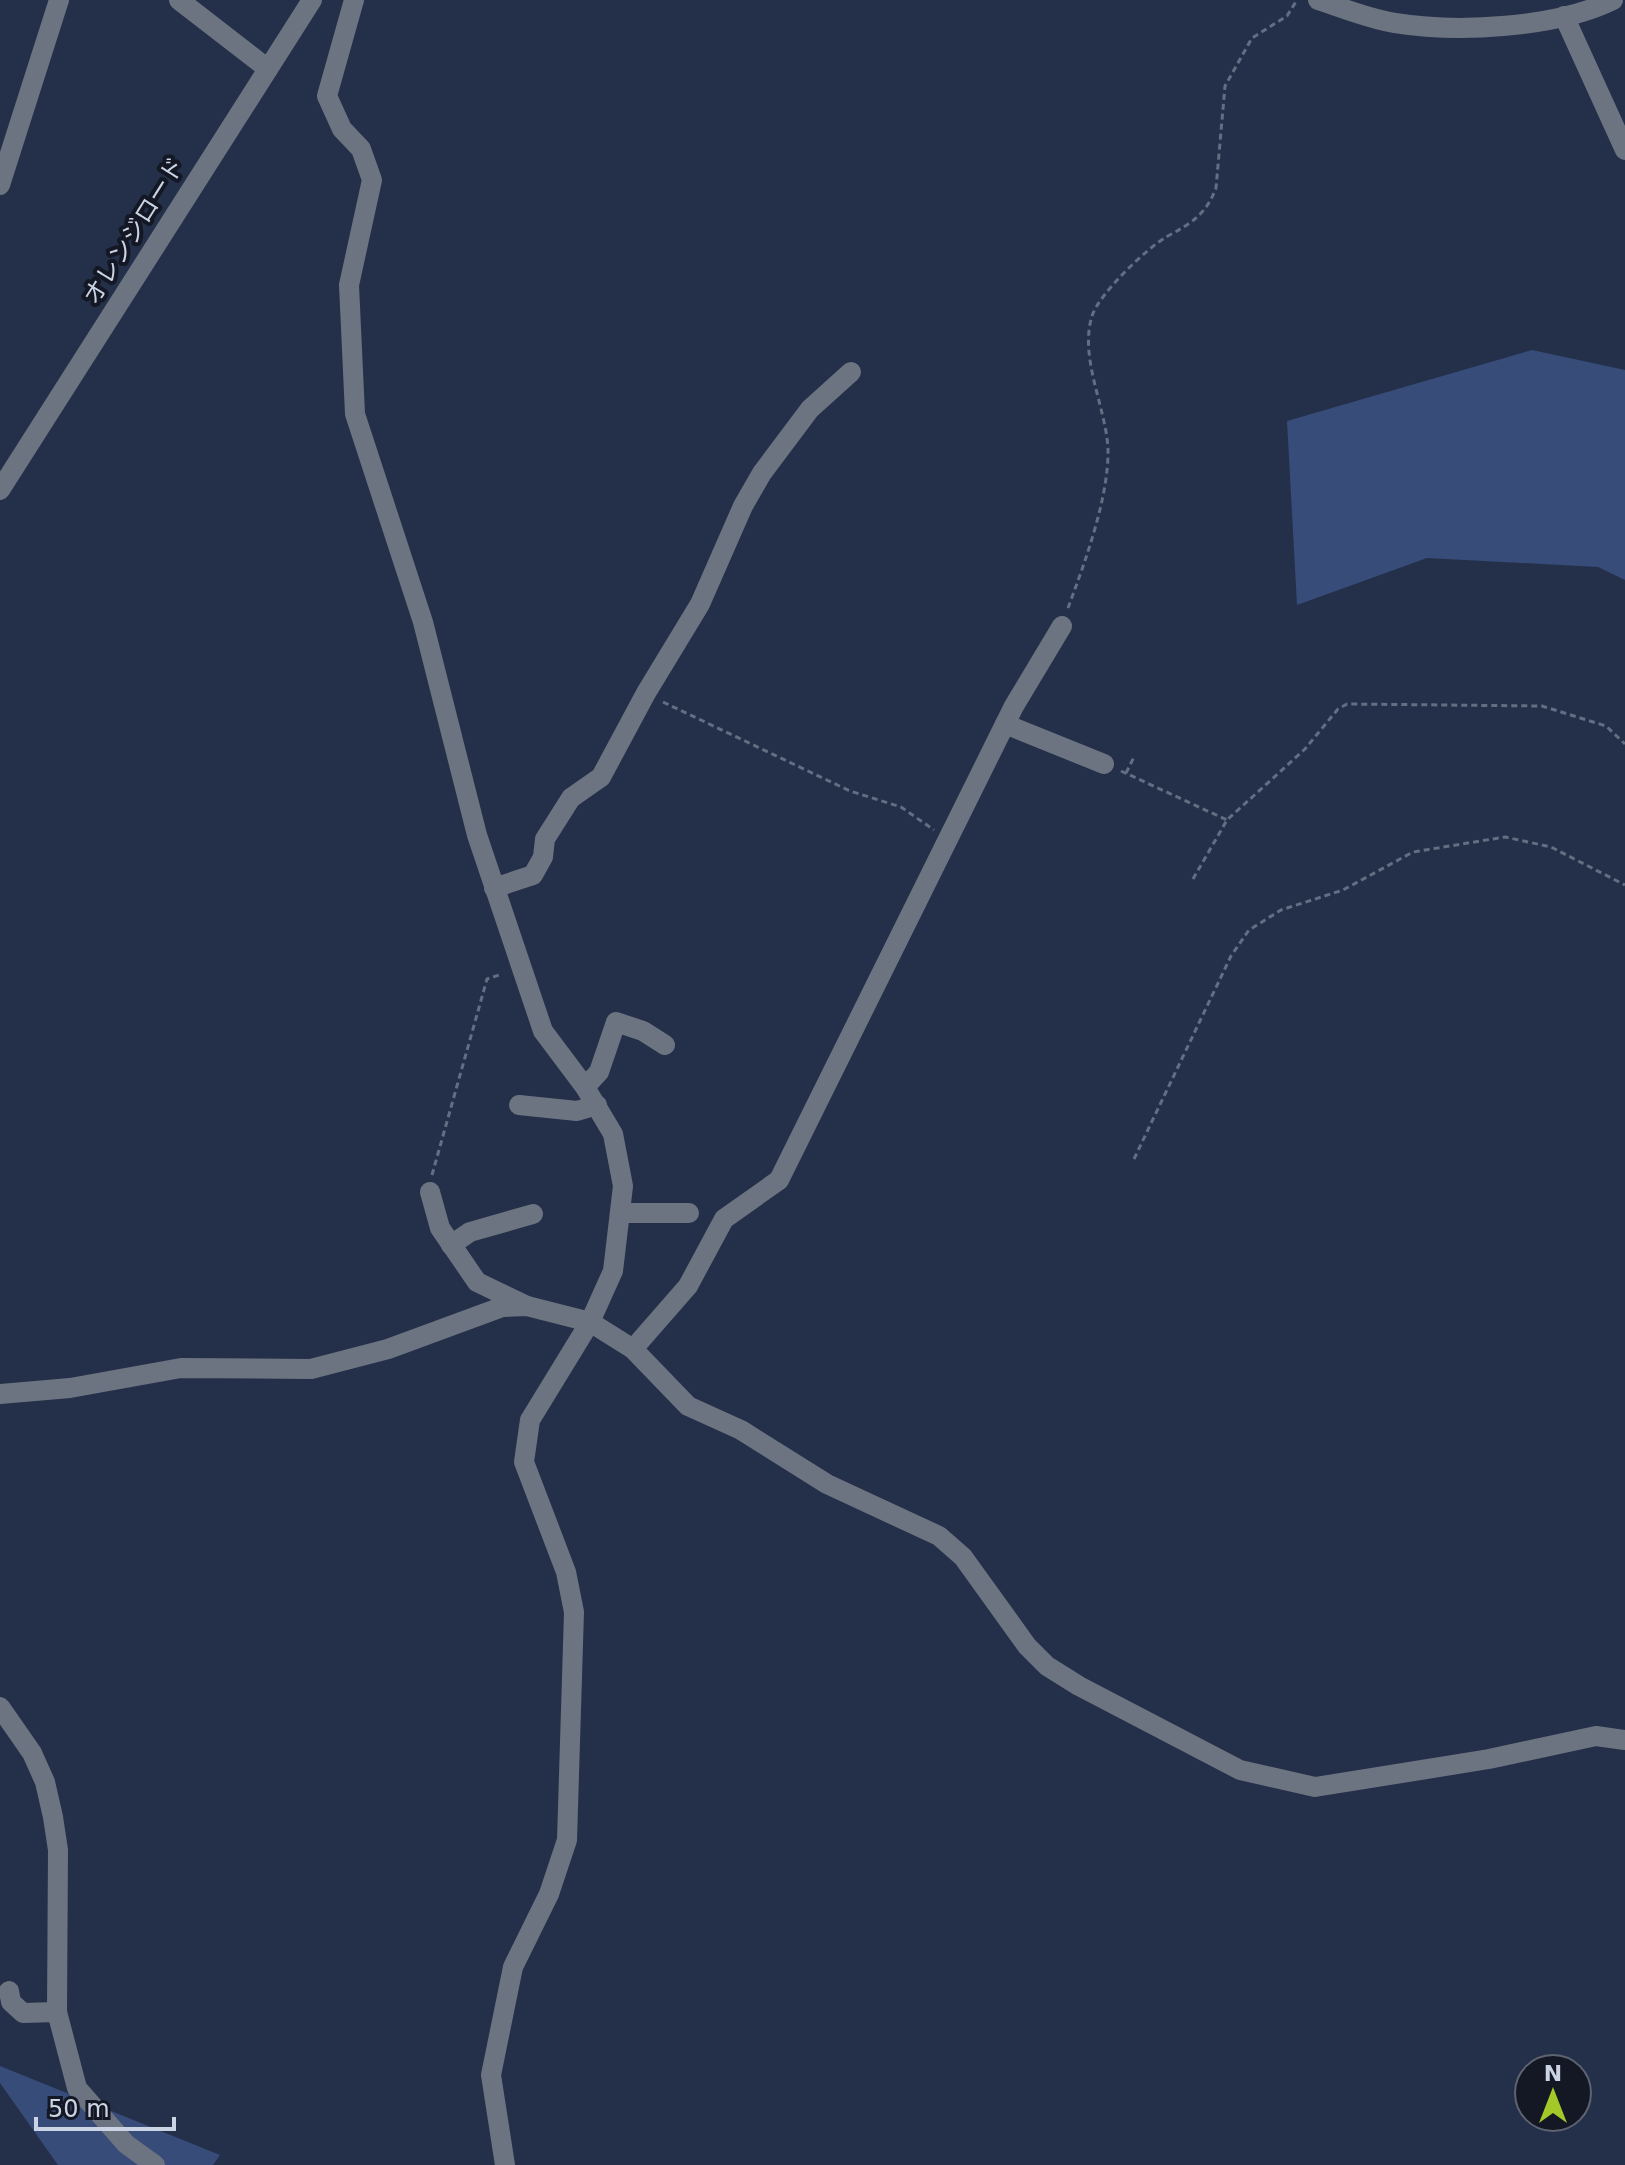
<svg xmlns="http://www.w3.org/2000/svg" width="1625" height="2165" viewBox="0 0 1625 2165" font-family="'DejaVu Sans','Noto Sans JP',sans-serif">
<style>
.green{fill:#374c79}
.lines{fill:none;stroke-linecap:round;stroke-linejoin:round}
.path{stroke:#636e83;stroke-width:3;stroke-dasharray:6 4;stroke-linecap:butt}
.minor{stroke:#6d7481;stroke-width:20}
.labels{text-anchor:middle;stroke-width:8;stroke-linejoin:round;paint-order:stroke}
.street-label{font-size:24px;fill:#cbd4e4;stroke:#131824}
</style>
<rect width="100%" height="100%" fill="#243049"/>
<g class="green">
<polygon points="1532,350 1625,370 1625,580 1598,567 1427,558 1297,605 1287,421"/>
<polygon points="0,2066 220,2155 213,2165 58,2165 0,2083"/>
</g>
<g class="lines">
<g class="path">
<path d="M1068,608C1085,562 1109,497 1108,449C1106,407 1079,358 1092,316C1099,294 1145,250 1166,237C1190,224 1206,215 1216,188L1225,86L1252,38L1287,16L1297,0"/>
<polyline points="663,702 850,791 901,807 934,830"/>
<polyline points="1121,771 1227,820"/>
<polyline points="1126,773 1134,757"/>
<polyline points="1193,879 1227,820 1305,749 1338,709 1347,704 1542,706 1606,726 1625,744"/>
<polyline points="1134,1159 1231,956 1249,930 1281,910 1343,890 1413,852 1505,837 1551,847 1625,885"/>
<polyline points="432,1175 487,979 502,974"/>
</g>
<g class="minor">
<polyline points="179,0 268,69"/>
<polyline points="354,0 327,96 342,129 361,149 372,180 349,285 355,414 423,622 477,835 543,1031 585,1087 613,1134 623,1186 613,1271 590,1322 530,1420 524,1462 566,1572 574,1612 567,1840 549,1894 513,1967 491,2075 505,2165"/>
<path d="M1318,0C1343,8 1369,19 1395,23C1457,33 1556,28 1613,0"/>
<polyline points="1564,16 1625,150"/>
<polyline points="0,185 59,0"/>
<polyline points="0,490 312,0"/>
<polyline points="1005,724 1104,764"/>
<polyline points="494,888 533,875 543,857 545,839 571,798 601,777 646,693 700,604 743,506 762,473 810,409 851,372"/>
<polyline points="585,1087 599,1072 616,1022 643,1031 665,1045"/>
<polyline points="519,1105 577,1111 597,1105"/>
<polyline points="430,1192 440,1228 477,1282 527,1306"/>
<polyline points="620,1213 689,1213"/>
<polyline points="451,1245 470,1232 533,1214"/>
<polyline points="633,1349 688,1286 724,1219 779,1180 1014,706 1062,626"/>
<polyline points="0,1394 70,1388 181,1368 311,1369 388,1349 502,1307 527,1306 590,1322 633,1349 688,1406 741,1430 827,1484 939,1536 963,1557 1027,1646 1047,1666 1079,1686 1240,1770 1315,1787 1489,1759 1596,1736 1625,1740"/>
<polyline points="0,1707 32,1753 45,1782 53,1817 58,1850 57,2012 77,2088 126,2144 155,2165"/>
<polyline points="9,1991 11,2002 23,2013 57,2012"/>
</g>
</g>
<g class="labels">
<g class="street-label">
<text transform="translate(134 231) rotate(-58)" y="8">オレンジロード</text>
</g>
</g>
<g transform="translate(1553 2093)"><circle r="38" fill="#131824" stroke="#5d6371" stroke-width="2"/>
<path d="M0-6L14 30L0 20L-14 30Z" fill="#a2c928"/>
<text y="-12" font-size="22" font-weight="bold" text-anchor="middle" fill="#cbd4e4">N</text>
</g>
<path d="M36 2117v12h138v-12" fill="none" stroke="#cbd4e4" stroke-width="4"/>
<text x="48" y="2117" font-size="24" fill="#cbd4e4" stroke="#131824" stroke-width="6" paint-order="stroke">50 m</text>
</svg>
